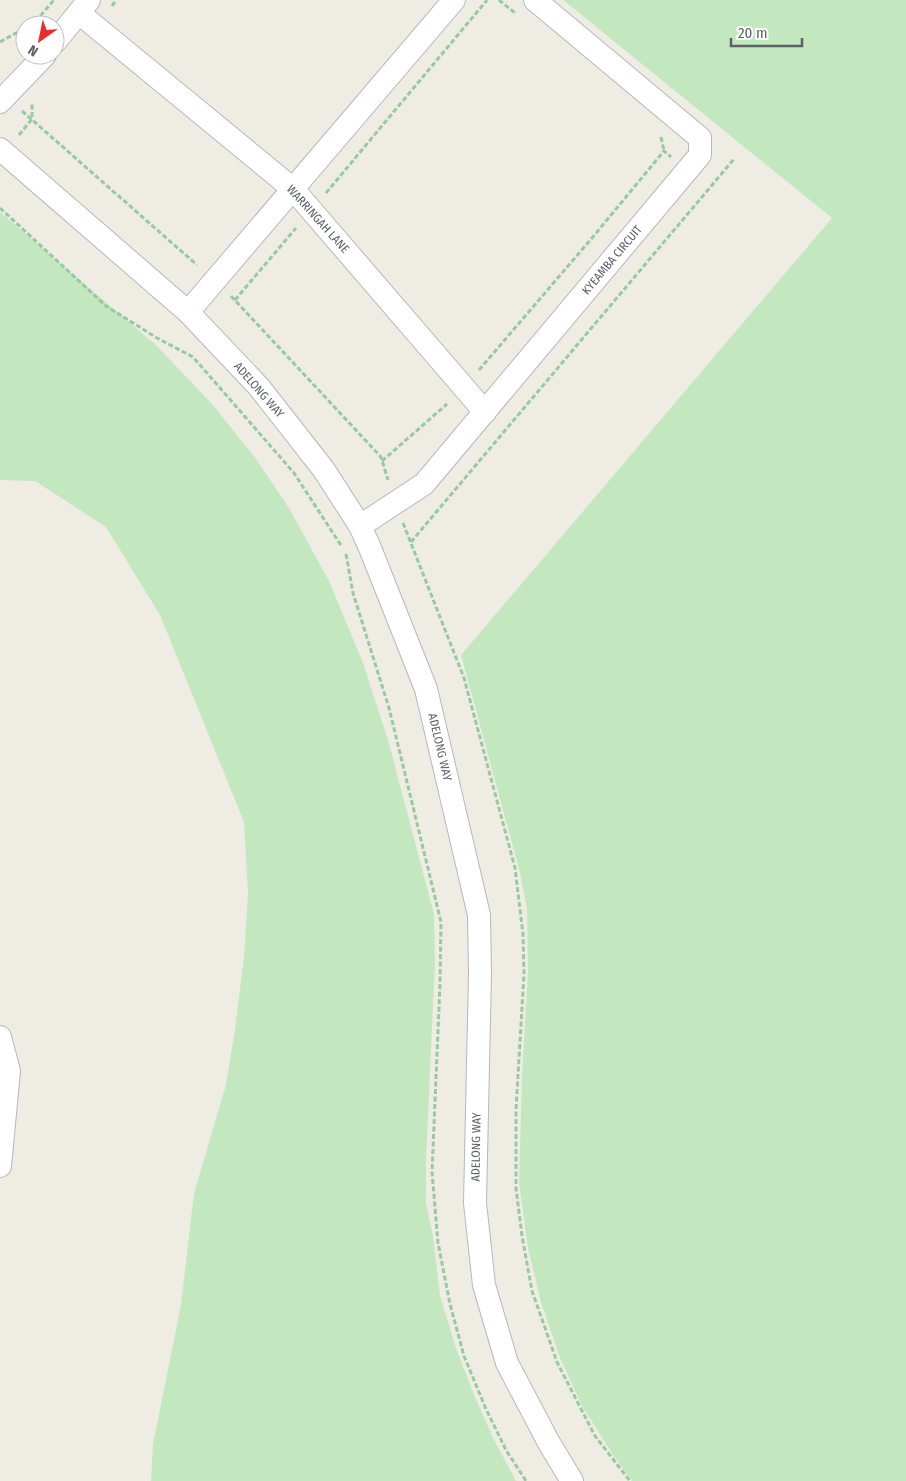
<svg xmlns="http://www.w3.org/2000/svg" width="906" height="1481" viewBox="0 0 906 1481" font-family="'Fira Sans Condensed',sans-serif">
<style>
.green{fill:#c3e8bf}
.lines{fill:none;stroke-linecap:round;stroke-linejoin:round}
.minor-casing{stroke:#b5b8bc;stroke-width:24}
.path{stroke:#98c9a1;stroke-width:3;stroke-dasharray:5 2.5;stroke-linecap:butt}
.minor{stroke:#fff;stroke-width:22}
.labels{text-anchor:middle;stroke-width:4;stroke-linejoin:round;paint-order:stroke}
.street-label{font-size:12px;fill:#5c6165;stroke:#fff}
</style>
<rect width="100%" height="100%" fill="#efece4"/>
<g class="green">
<polygon points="563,0 906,0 906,1481 632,1481 613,1455 582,1406 560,1358 541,1302 528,1248 519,1182 522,1076 528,971 527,909 520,873 461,655 832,218"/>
<polygon points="0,212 156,345 211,403 254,456 289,508 329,581 363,663 388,740 434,914 435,962 426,1160 426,1203 433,1236 440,1296 456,1348 473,1392 493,1438 516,1481 151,1481 153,1444 181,1305 194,1193 226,1085 235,1029 244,957 248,894 244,822 160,615 106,527 35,481 0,480"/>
</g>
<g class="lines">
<defs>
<g id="minor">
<polyline points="79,13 293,189 485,412"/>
<polyline points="55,42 89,0"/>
<polyline points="0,102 45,55"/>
<polyline points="0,149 188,312 259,387 324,470 360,526 370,548 426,689 479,915 480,974 475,1203 484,1285 507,1363 549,1443 572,1481"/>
<polyline points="188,312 454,0"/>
<polyline points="360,526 424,484 700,155 700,138 535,0"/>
<polyline points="0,1037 9,1071 0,1166"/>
</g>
</defs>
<use href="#minor" class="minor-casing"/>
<g class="path">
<polyline points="499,0 515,13"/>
<polyline points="112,6 116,0"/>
<polyline points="29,25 35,22 54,0"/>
<polyline points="0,42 25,28"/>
<polyline points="22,111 197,265"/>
<polyline points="19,135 32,119 32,103"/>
<polyline points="661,137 664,151"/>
<polyline points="326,193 487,0"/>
<polyline points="0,208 106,306 157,338 193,357 294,473 342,547"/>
<polyline points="231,296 381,457 388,480"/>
<polyline points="235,300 296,228"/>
<polyline points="479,370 592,238 664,151 671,157"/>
<polyline points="382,461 447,404"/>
<polyline points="403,523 464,678 515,868 523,934 524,974 516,1109 516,1188 522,1236 532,1291 557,1362 595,1436 630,1481"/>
<polyline points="411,542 734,159"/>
<polyline points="346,554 353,593 389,708 441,922 440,984 432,1172 438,1243 450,1304 464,1356 486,1409 506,1450 526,1481"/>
</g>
<use href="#minor" class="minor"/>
</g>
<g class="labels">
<g class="street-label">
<text transform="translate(318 219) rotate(48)" y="4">WARRINGAH LANE</text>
<text transform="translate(612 260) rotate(-50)" y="4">KYEAMBA CIRCUIT</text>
<text transform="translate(259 390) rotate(49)" y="4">ADELONG WAY</text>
<text transform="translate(440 747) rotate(77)" y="4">ADELONG WAY</text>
<text transform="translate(476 1147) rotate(-89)" y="4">ADELONG WAY</text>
</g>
</g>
<g transform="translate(40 40) rotate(213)"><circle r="24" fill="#ffffff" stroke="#bec0c1"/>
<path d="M0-4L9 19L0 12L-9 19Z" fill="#f0292d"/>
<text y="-8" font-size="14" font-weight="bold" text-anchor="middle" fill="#5c6165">N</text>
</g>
<path d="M731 38v8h71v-8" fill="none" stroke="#5c6165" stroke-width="2.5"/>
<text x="738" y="38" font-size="15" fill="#5c6165" stroke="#ffffff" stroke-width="4" paint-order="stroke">20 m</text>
</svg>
